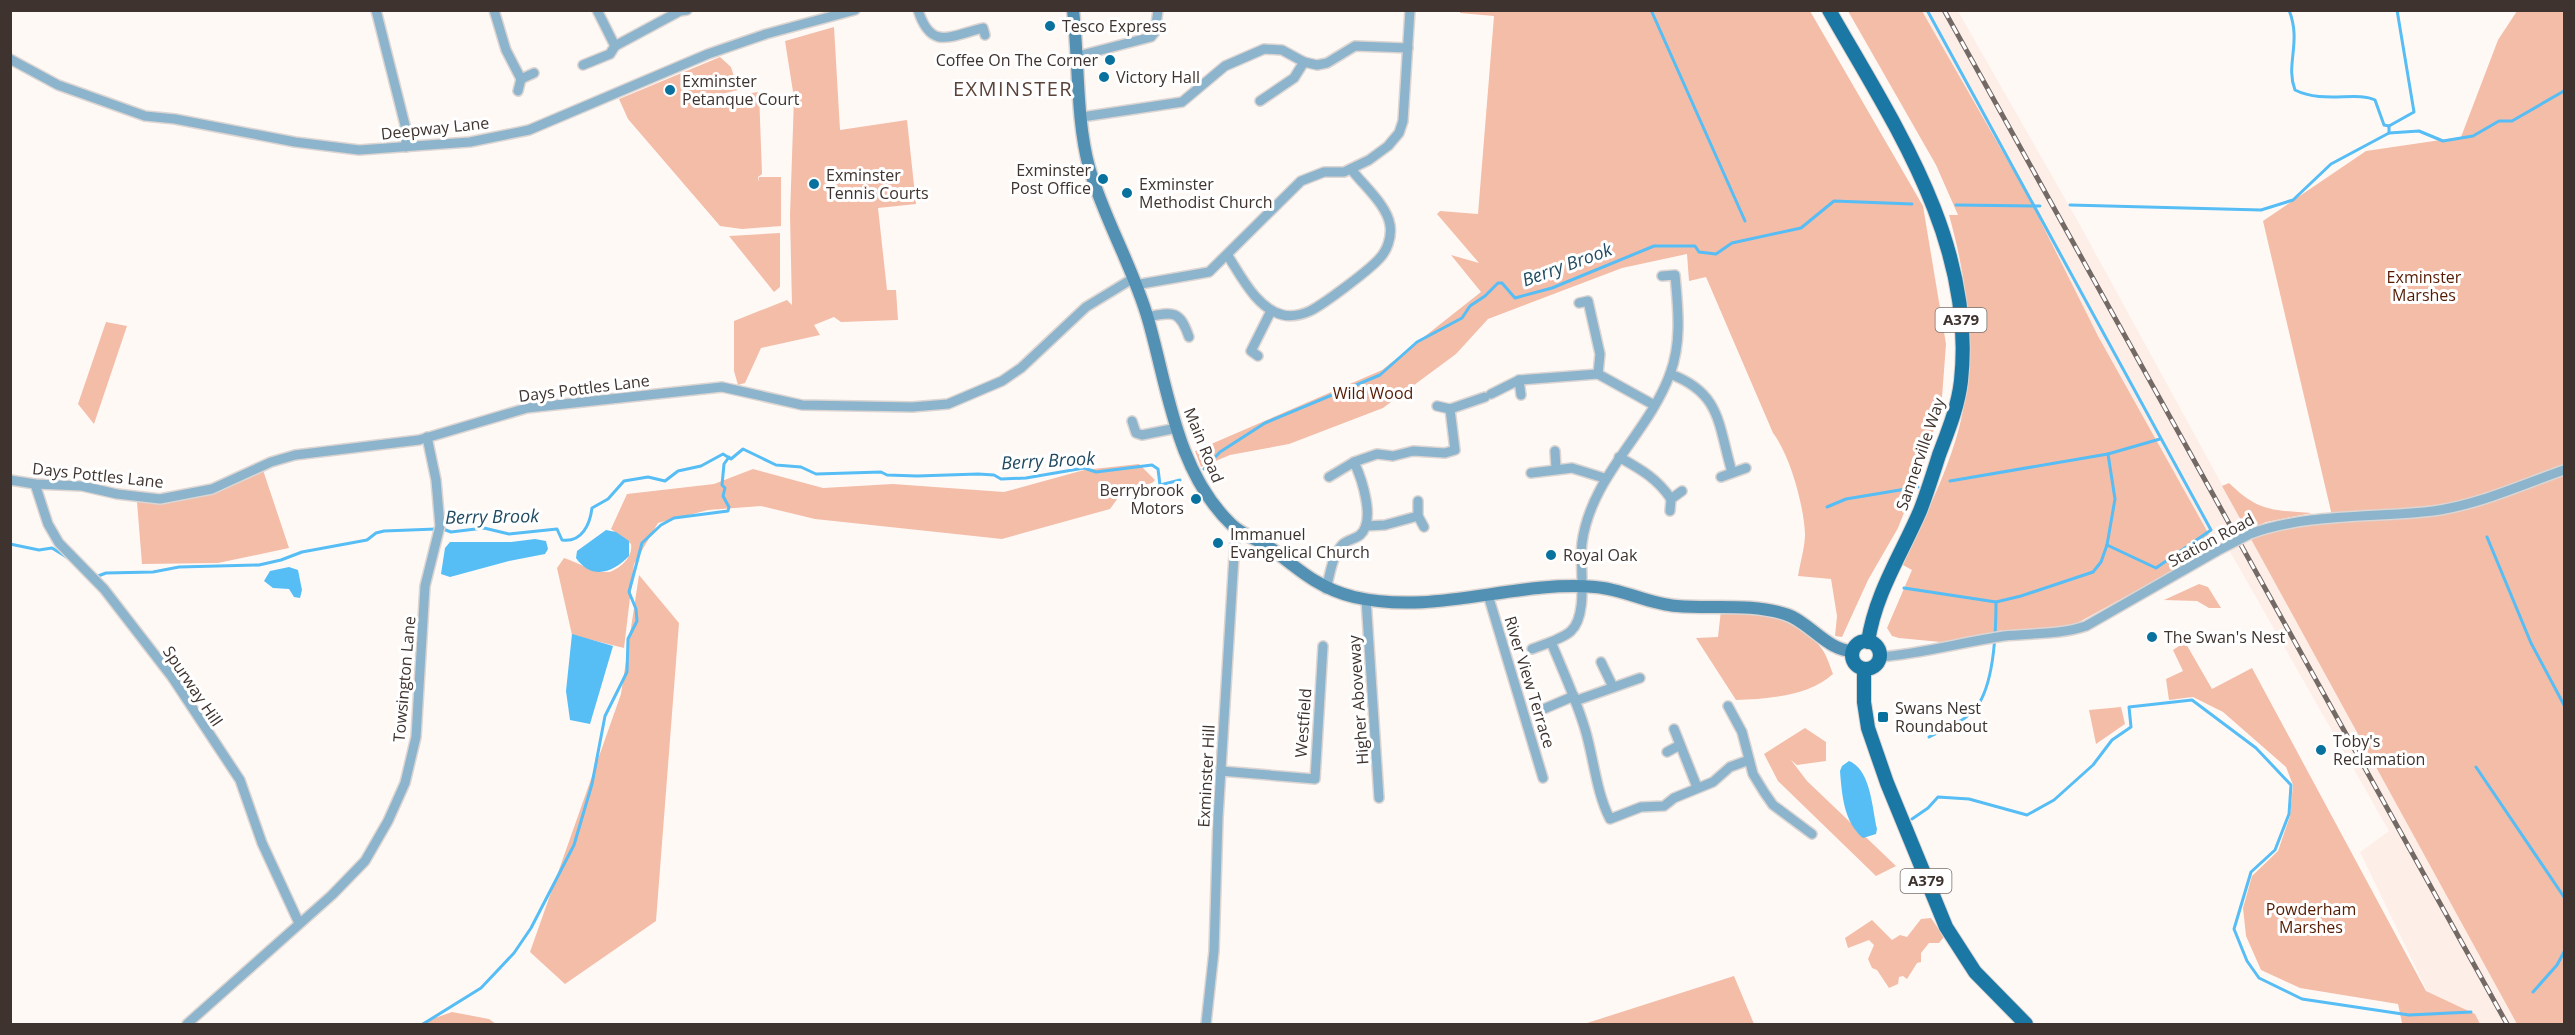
<svg xmlns="http://www.w3.org/2000/svg" width="2575" height="1035" viewBox="0 0 2575 1035" font-family="'Open Sans',sans-serif">
<style>
.built{fill:#feeee8}
.green{fill:#f3bda8}
.water{fill:#56bdf5}
.lines{fill:none;stroke-linecap:round;stroke-linejoin:round}
.stream{stroke:#56bdf5;stroke-width:3}
.street-casing{stroke:#dcd5d2;stroke-width:12}
.secondary-casing{stroke:#dcd5d2;stroke-width:15}
.primary-casing{stroke:#dcd5d2;stroke-width:16}
.street{stroke:#8cb4cc;stroke-width:9}
.secondary{stroke:#5291b4;stroke-width:12}
.primary{stroke:#1b77a3;stroke-width:14}
.rail-casing{stroke:#736965;stroke-width:5}
.rail{stroke:#fff;stroke-width:3;stroke-dasharray:9;stroke-linecap:butt}
.street-bridge-casing{stroke:#dcd5d2;stroke-width:12;stroke-linecap:butt}
.street-bridge{stroke:#8cb4cc;stroke-width:9}
.poi-dot{fill:#08719e;stroke:#fff;stroke-width:2}
.labels{text-anchor:middle;stroke-width:6;stroke-linejoin:round;paint-order:stroke}
.shield{fill:#fff;stroke:#78706d;stroke-width:1.5}
.shield-label{font-size:15px;font-weight:bold;fill:#3e332e}
.poi-label{font-size:16px;fill:#3e332e;stroke:#fff;text-anchor:start}
.street-label{font-size:16px;fill:#3e332e;stroke:#fff}
.park-label{font-size:16px;fill:#551b02;stroke:#fff}
.water-label{font-size:18px;font-style:italic;fill:#1f4a61;stroke:#fff}
.quarter-label{font-size:20px;letter-spacing:1.5px;fill:#5b433a;stroke:#fff}
</style>
<rect width="100%" height="100%" fill="#fff9f6"/>
<polygon class="built" points="1922,11 1958,11 2080,225 2517,1024 2480,1024 2474,1014 2427,991 2360,852 2389,831 2229,550 2224,543 2216,547 2098,336 2028,196"/>
<g class="green">
<path d="M1460,11H1810L1923,206L1946,344L1942,397L1928,452L1898,528L1868,580L1842,637L1835,636L1837,616L1831,579L1798,576C1800,563 1805,547 1805,534C1804,506 1790,455 1773,433L1706,277L1689,281L1687,254L1622,268L1488,319L1456,354L1383,408L1289,444L1230,455L1201,467L1195,451L1382,370L1481,292L1451,255L1479,263L1437,214L1440,211L1478,214L1494,16L1460,13Z"/>
<path d="M1848,11H1922L2028,196L2098,336L2216,547L2072,626L1999,631L1951,643L1899,638L1892,636L1887,628L1912,570L1903,565C1923,520 1950,468 1961,420C1976,350 1968,283 1949,215H1958L1936,165Z"/>
<polygon points="2517,11 2564,11 2564,1024 2517,1024 2251,539 2269,532 2333,520 2263,221 2366,151 2461,137 2498,40"/>
<polygon points="834,27 840,130 907,120 916,204 878,208 887,290 896,290 898,320 841,322 834,317 814,325 820,335 761,348 745,383 738,385 734,371 734,321 787,300 792,305 790,215 794,98 785,41"/>
<polygon points="720,57 731,67 738,90 693,101 759,92 762,174 758,177 758,182 759,177 781,177 781,226 742,229 720,226 628,119 619,99"/>
<polygon points="780,233 780,287 774,292 729,236"/>
<polygon points="106,322 127,326 94,424 78,404"/>
<path d="M1139,464L1155,480L1152,483L1123,491L1110,509L1002,539L815,519L761,506L708,510L658,523L634,564L624,648L572,635L557,568L564,558C580,563 592,573 610,572C622,567 633,557 631,544L611,529L627,494L714,484L753,469L823,488L893,484L1004,492L1084,470Z"/>
<path d="M263,470L289,548L218,563L142,564L137,502C183,499 222,493 263,470Z"/>
<path d="M2229,483C2259,512 2272,510 2312,513L2266,522L2247,531L2222,486Z"/>
<polygon points="639,575 679,623 656,921 565,984 530,952 621,694"/>
<polygon points="2199,584 2208,587 2221,608 2209,608 2197,601 2164,600"/>
<path d="M1721,610C1756,610 1800,618 1822,649C1827,656 1830,666 1833,674C1809,696 1767,699 1736,700L1696,638L1718,637Z"/>
<polygon points="2185,642 2212,689 2252,668 2426,991 2475,1014 2480,1024 2398,1024 2402,1023 2398,1004 2300,988 2261,970 2246,936 2243,908 2252,876 2278,851 2290,816 2293,785 2286,767 2223,712 2193,697 2169,700 2166,679 2183,671 2173,650"/>
<polygon points="2121,707 2125,724 2096,744 2089,710"/>
<polygon points="1805,728 1826,742 1826,761 1797,765 1791,760 1807,781 1896,866 1876,876 1778,781 1764,754"/>
<polygon points="1931,918 1944,937 1939,943 1929,943 1921,953 1921,962 1917,963 1907,979 1903,976 1899,977 1898,984 1889,988 1877,970 1872,968 1868,959 1874,945 1869,940 1848,948 1845,938 1872,920 1892,940 1900,935 1907,937 1921,919"/>
<polygon points="1734,976 1754,1024 1584,1024"/>
<polygon points="452,1012 489,1019 496,1024 418,1024"/>
</g>
<g class="water">
<path d="M606,530L616,532L629,541V556C614,572 592,581 576,558L577,551Z"/>
<polygon points="535,539 546,541 548,549 545,554 509,561 450,577 441,574 445,548 450,542 511,542"/>
<polygon points="289,567 298,570 302,590 300,598 294,597 289,589 273,588 264,581 270,571"/>
<polygon points="572,634 613,646 590,724 570,720 566,691"/>
<path d="M1849,761C1871,770 1872,808 1877,829L1876,834L1863,838C1844,822 1842,796 1840,771L1842,766Z"/>
</g>
<g class="lines">
<g class="stream">
<polyline points="1651,10 1745,221"/>
<polyline points="1927,10 2211,530 2156,568 2107,545"/>
<path d="M2289,10C2302,43 2285,64 2295,90C2323,104 2357,91 2375,100L2384,125L2389,126"/>
<polyline points="2389,133 2419,131 2443,141 2473,136 2499,121 2512,121 2564,91"/>
<polyline points="1956,205 2040,206"/>
<polyline points="2070,205 2261,210 2293,200 2331,164 2389,133 2389,126 2414,112 2397,10"/>
<polyline points="1204,469 1220,452 1265,423 1380,375 1417,342 1462,318 1470,306 1485,296 1498,283 1502,283 1515,298 1552,288 1654,246 1695,246 1699,252 1716,254 1732,243 1801,228 1834,201 1912,204"/>
<polyline points="1950,481 2108,454 2160,439"/>
<polyline points="1827,507 1846,499 1918,487"/>
<path d="M443,529L451,532L484,528L509,534L557,529L562,540C582,543 590,524 592,508L608,499L624,481L648,477L665,481L678,471L701,466L723,454L731,459L743,449L776,465L801,467L816,474L881,472L887,475L917,476L978,474L994,475L1001,479L1026,478L1084,468L1096,472L1152,465L1158,469L1160,485L1180,480"/>
<polyline points="2487,537 2531,643 2564,705"/>
<polyline points="10,544 39,550 52,548 68,558"/>
<polyline points="98,576 106,573 153,572 179,567 259,565 281,560 302,552 367,540 376,533 384,531 436,529"/>
<polyline points="1904,588 1996,602 2021,596 2093,572 2101,562 2107,545 2115,499 2108,454"/>
<path d="M1929,737C1942,730 1959,724 1970,714C1995,694 1996,631 1996,602"/>
<polyline points="2476,767 2564,897"/>
<polyline points="1912,819 1928,808 1938,797 1969,799 2027,815 2054,800 2093,765 2112,740 2131,727 2129,707 2192,700 2256,748 2291,785 2289,814 2275,850 2251,872 2234,929 2247,961 2259,978 2302,999 2409,1015 2471,1012"/>
<polyline points="2533,992 2557,965 2564,952"/>
<polyline points="423,1024 481,988 514,953 531,928 574,845 592,784 605,716 627,672 628,639 637,621 636,609 629,592 642,543 661,525 674,518 728,511 729,507 723,496 725,488 722,485 724,464 729,457"/>
</g>
<defs>
<g id="street">
<polyline points="376,10 405,125 406,147"/>
<polyline points="494,10 506,50 521,79 518,91"/>
<polyline points="597,10 615,46 680,11 687,10"/>
<path d="M918,10C931,51 950,36 983,28L985,35"/>
<polyline points="1078,56 1151,37 1155,32 1158,10"/>
<polyline points="10,59 58,85 145,116 175,119 295,142 359,150 470,142 529,130 708,54 766,34 855,10"/>
<polyline points="583,65 610,54 615,46"/>
<polyline points="521,79 534,73"/>
<polyline points="1260,101 1294,78 1304,62"/>
<polyline points="1082,117 1182,102 1225,66 1264,49 1282,50 1304,62 1317,65 1327,63 1355,46 1408,48"/>
<path d="M1228,256C1241,276 1257,309 1283,315C1292,317 1301,315 1310,311C1324,304 1368,271 1379,259C1387,251 1392,237 1390,225C1387,205 1363,185 1351,169"/>
<path d="M1662,276L1675,275C1678,308 1682,342 1670,374C1648,434 1591,476 1582,543C1579,566 1589,614 1571,631C1566,636 1557,639 1551,642C1563,671 1576,699 1585,729C1594,759 1596,792 1610,819L1641,807L1664,806L1674,798L1713,782L1730,767L1749,760"/>
<polyline points="1135,285 1209,272 1301,181 1324,172 1344,172 1369,160 1388,146 1399,133 1403,121 1410,10"/>
<polyline points="1579,303 1588,301 1600,354 1598,374"/>
<path d="M1147,317C1174,311 1180,311 1189,337"/>
<polyline points="1258,356 1251,351 1271,311"/>
<path d="M1670,374C1722,393 1718,426 1732,472"/>
<polyline points="1519,380 1521,395"/>
<polyline points="1491,394 1519,380 1598,374 1654,405"/>
<polyline points="1437,406 1450,409"/>
<polyline points="1132,421 1136,433 1142,435 1177,428"/>
<polyline points="1555,451 1556,468"/>
<path d="M1619,457C1640,469 1657,478 1671,499"/>
<polyline points="1531,473 1572,468 1604,478"/>
<polyline points="1329,477 1354,462"/>
<polyline points="1721,477 1746,468"/>
<polyline points="10,480 35,484 82,486 117,494 160,499 212,489 271,462 295,455 419,440 527,408 722,387 802,405 912,407 948,404 1002,381 1021,368 1086,307 1132,279"/>
<polyline points="35,484 48,524 59,543 104,589 172,677 240,780 262,843 299,923"/>
<polyline points="1418,501 1418,516"/>
<polyline points="1670,511 1671,499 1682,491"/>
<polyline points="1366,526 1385,525 1418,516 1424,527"/>
<path d="M2250,534C2307,513 2373,518 2433,511C2478,505 2521,485 2564,470"/>
<path d="M1326,589C1330,575 1332,555 1343,544C1347,540 1355,539 1360,535C1376,521 1362,479 1354,462L1377,454L1393,456L1413,451L1445,453L1455,450L1450,409L1485,397"/>
<polyline points="1488,595 1543,778"/>
<polyline points="1366,599 1379,798"/>
<polyline points="1532,649 1551,642"/>
<path d="M1879,657C1922,654 1962,642 2004,636C2032,633 2059,635 2086,626L2217,551"/>
<polyline points="1601,662 1613,687"/>
<polyline points="1575,701 1640,678"/>
<polyline points="1728,706 1742,732 1753,774 1764,792 1773,805 1812,834"/>
<polyline points="1539,711 1574,696"/>
<polyline points="1674,729 1697,787"/>
<polyline points="1667,752 1680,745"/>
<polyline points="1221,771 1315,779 1323,646"/>
<polyline points="187,1024 332,895 365,861 388,821 405,783 416,737 425,586 440,526 436,480 427,437"/>
<polyline points="1206,1024 1214,951 1218,818 1235,540 1239,530"/>
</g>
<path id="secondary" d="M1073,10C1079,61 1076,119 1089,167C1104,219 1133,267 1148,319C1168,388 1176,471 1231,524C1242,535 1259,540 1272,549C1299,570 1320,589 1354,597C1435,616 1515,580 1595,587C1623,589 1649,604 1677,606C1713,609 1750,603 1785,614C1809,621 1827,651 1853,651"/>
<g id="primary">
<path d="M1829,10C1894,124 1976,243 1961,381C1958,407 1948,431 1939,455C1933,474 1927,493 1920,511C1901,555 1875,594 1868,642"/>
<circle cx="1866" cy="655" r="14"/>
<polyline points="1864,669 1864,702 1868,728 1887,783 1946,927 1975,972 2026,1024"/>
</g>
</defs>
<use href="#street" class="street-casing"/>
<use href="#secondary" class="secondary-casing"/>
<use href="#primary" class="primary-casing"/>
<use href="#street" class="street"/>
<use href="#secondary" class="secondary"/>
<use href="#primary" class="primary"/>
<defs>
<polyline id="rail" points="1944,10 2507,1024"/>
</defs>
<use href="#rail" class="rail-casing"/>
<use href="#rail" class="rail"/>
<defs>
<polyline id="street-bridge" points="2217,551 2250,534"/>
</defs>
<use href="#street-bridge" class="street-bridge-casing"/>
<use href="#street-bridge" class="street-bridge"/>
</g>
<g class="poi-dot">
<circle cx="1050" cy="26" r="6"/>
<circle cx="1110" cy="60" r="6"/>
<circle cx="1104" cy="77" r="6"/>
<circle cx="670" cy="90" r="6"/>
<circle cx="1103" cy="179" r="6"/>
<circle cx="814" cy="184" r="6"/>
<circle cx="1127" cy="193" r="6"/>
<circle cx="1196" cy="499" r="6"/>
<circle cx="1218" cy="543" r="6"/>
<circle cx="1551" cy="555" r="6"/>
<circle cx="2152" cy="637" r="6"/>
<rect x="1877" y="711" width="12" height="12" rx="3"/>
<circle cx="2321" cy="750" r="6"/>
</g>
<g class="labels">
<g class="shield">
<rect x="1935.5" y="308" width="51" height="24" rx="4.5"/>
<rect x="1900.5" y="869" width="51" height="24" rx="4.5"/>
</g>
<g class="shield-label">
<text x="1961" y="325">A379</text>
<text x="1926" y="886">A379</text>
</g>
<g class="poi-label">
<text x="1062" y="32">Tesco Express</text>
<text x="1098" y="66" text-anchor="end">Coffee On The Corner</text>
<text x="1116" y="83">Victory Hall</text>
<text x="682" y="87">Exminster<tspan x="682" dy="18">Petanque Court</tspan></text>
<text x="1091" y="176" text-anchor="end">Exminster<tspan x="1091" dy="18">Post Office</tspan></text>
<text x="826" y="181">Exminster<tspan x="826" dy="18">Tennis Courts</tspan></text>
<text x="1139" y="190">Exminster<tspan x="1139" dy="18">Methodist Church</tspan></text>
<text x="1184" y="496" text-anchor="end">Berrybrook<tspan x="1184" dy="18">Motors</tspan></text>
<text x="1230" y="540">Immanuel<tspan x="1230" dy="18">Evangelical Church</tspan></text>
<text x="1563" y="561">Royal Oak</text>
<text x="2164" y="643">The Swan's Nest</text>
<text x="1895" y="714">Swans Nest<tspan x="1895" dy="18">Roundabout</tspan></text>
<text x="2333" y="747">Toby's<tspan x="2333" dy="18">Reclamation</tspan></text>
</g>
<g class="street-label">
<text transform="translate(435 128) rotate(-6)" y="6">Deepway Lane</text>
<text transform="translate(584 388) rotate(-7)" y="6">Days Pottles Lane</text>
<text transform="translate(1204 445) rotate(68)" y="6">Main Road</text>
<text transform="translate(1920 454) rotate(-71)" y="6">Sannerville Way</text>
<text transform="translate(98 475) rotate(6)" y="6">Days Pottles Lane</text>
<text transform="translate(2211 540) rotate(-28)" y="6">Station Road</text>
<text transform="translate(404 679) rotate(-85)" y="6">Towsington Lane</text>
<text transform="translate(1530 682) rotate(73)" y="6">River View Terrace</text>
<text transform="translate(193 686) rotate(56)" y="6">Spurway Hill</text>
<text transform="translate(1358 700) rotate(-94)" y="6">Higher Aboveway</text>
<text transform="translate(1303 723) rotate(-86)" y="6">Westfield</text>
<text transform="translate(1206 776) rotate(-87)" y="6">Exminster Hill</text>
</g>
<g class="park-label">
<text x="2424" y="283">Exminster<tspan x="2424" dy="18">Marshes</tspan></text>
<text x="1373" y="399">Wild Wood</text>
<text x="2311" y="915">Powderham<tspan x="2311" dy="18">Marshes</tspan></text>
</g>
<g class="water-label">
<text transform="translate(1567 265) rotate(-20)" y="6">Berry Brook</text>
<text transform="translate(1048 461) rotate(-3)" y="6">Berry Brook</text>
<text transform="translate(492 517) rotate(-1)" y="6">Berry Brook</text>
</g>
<g class="quarter-label">
<text x="1013" y="96">EXMINSTER</text>
</g>
</g>
<rect width="2575" height="1035" fill="none" stroke="#3e332e" stroke-width="24"/>
</svg>
